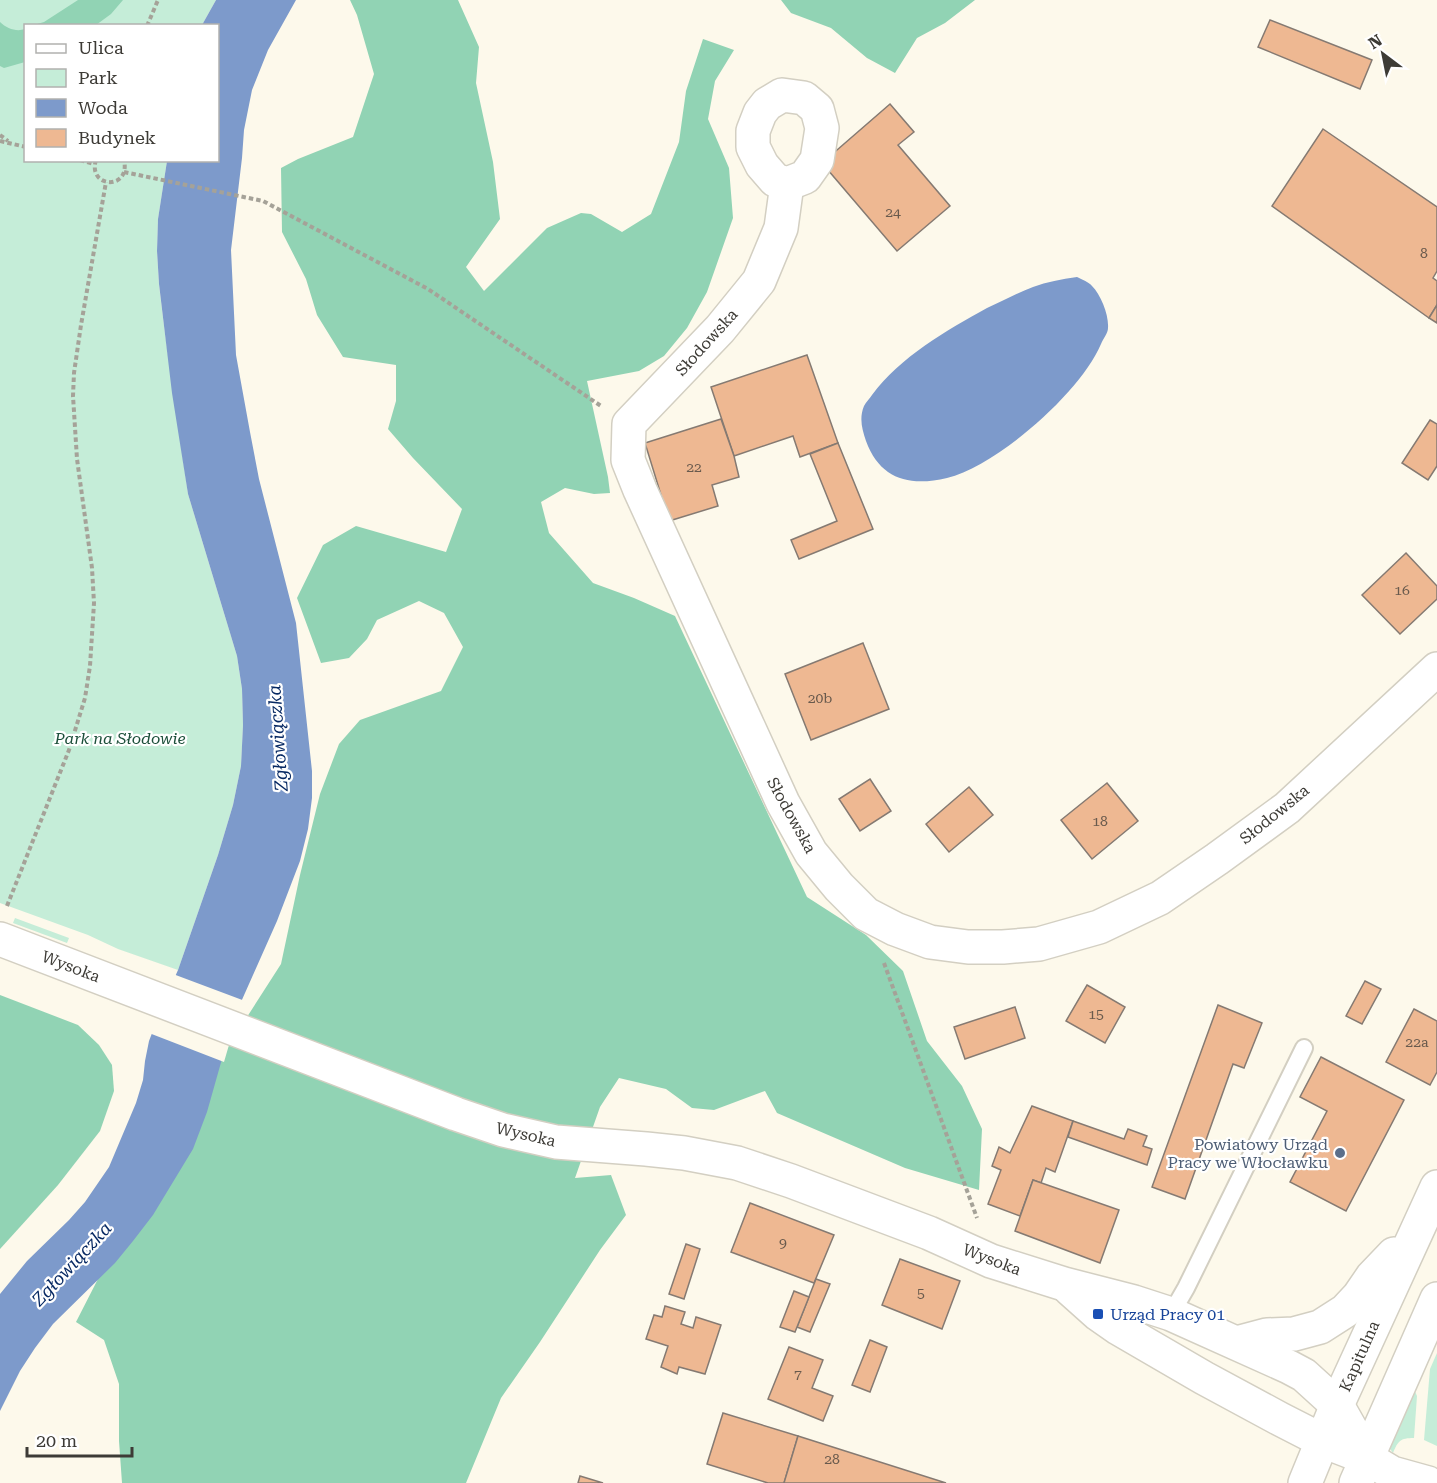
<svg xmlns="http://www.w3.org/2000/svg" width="1437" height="1483" viewBox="0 0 1437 1483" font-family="'Roboto Serif',serif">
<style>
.green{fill:#c5edd8}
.forest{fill:#91d3b4}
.water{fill:#7d9acb}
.pier{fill:#fdf9eb}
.building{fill:#eeb892;stroke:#857a72;stroke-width:1.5}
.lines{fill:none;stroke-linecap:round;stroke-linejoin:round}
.lane-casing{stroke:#d3cfc2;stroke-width:20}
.street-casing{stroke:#d3cfc2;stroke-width:36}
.secondary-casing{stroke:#d3cfc2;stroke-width:36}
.path{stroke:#a5a298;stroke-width:4;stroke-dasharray:4.5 3;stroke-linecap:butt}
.lane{stroke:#fff;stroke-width:16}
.street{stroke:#fff;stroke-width:33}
.secondary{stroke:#fff;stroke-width:33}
.service-dot{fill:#5c6f8a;stroke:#fff;stroke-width:2}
.transit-dot{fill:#1a4fb4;stroke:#fff;stroke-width:2}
.labels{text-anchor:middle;stroke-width:4.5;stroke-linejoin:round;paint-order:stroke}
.number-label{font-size:14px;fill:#695a4d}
.street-label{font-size:16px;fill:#3d3b36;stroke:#fff}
.park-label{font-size:16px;font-style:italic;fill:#1c4f3a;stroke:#fff}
.service-label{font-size:16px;fill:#4e5e75;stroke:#fff;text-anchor:end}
.transit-label{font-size:16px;fill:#164399;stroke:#fff;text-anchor:start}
.water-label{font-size:18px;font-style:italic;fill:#072963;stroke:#fff}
</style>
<rect width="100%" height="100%" fill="#fdf9eb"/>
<g class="green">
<polygon points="0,0 216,0 202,25 26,26 26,160 167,161 158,219 157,251 159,285 165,334 188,494 237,656 242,689 243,725 241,766 233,805 218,855 178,970 118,949 88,935 0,903"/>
<polygon points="15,918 69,938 67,943 13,923"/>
<polygon points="1437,1353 1437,1446 1424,1440 1430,1369"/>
<path d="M1410,1380L1417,1396L1414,1438C1400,1438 1398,1441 1393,1453L1388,1446Z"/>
</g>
<g class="forest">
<polygon points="78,0 123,0 111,14 96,25 34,25 44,22"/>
<polygon points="350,0 458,0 479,47 476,83 493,162 500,219 466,267 484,291 547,228 581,213 591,214 622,232 651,214 679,142 686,91 703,39 734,50 715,81 708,119 729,168 733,218 707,292 687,328 664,356 639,371 587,381 608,477 610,493 594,494 565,488 541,502 549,533 593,583 634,598 675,616 807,897 866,935 903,971 927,1041 962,1086 982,1129 979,1190 905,1168 777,1113 765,1091 714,1110 692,1108 666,1089 619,1078 600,1107 575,1178 611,1175 626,1215 600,1250 540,1342 501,1398 466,1483 122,1483 119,1441 119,1384 104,1340 76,1322 172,1134 281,964 300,875 320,794 339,744 360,720 441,691 463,647 444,613 419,601 377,620 367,639 349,658 321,663 297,598 323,545 356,526 446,552 462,509 413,458 388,429 396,401 396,365 343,357 317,315 306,279 282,232 281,168 298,159 353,137 374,74 357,15"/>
<polygon points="781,0 975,0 945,23 917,38 895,73 867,58 831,28 791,13"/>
<path d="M0,22C7,29 17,32 25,29V62L4,68L0,66Z"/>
<polygon points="0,995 78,1025 99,1045 112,1065 114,1091 100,1131 58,1185 0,1249"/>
</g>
<g class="water">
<polygon points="216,0 296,0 268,50 252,90 244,130 242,158 231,250 236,355 250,432 259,479 296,623 312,771 312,798 308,829 300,861 277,921 233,1020 207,1112 193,1149 153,1215 133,1241 115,1263 53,1324 35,1348 20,1371 0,1411 0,1294 27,1261 69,1220 85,1202 109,1167 136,1103 143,1080 145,1061 149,1041 166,997 178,970 218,855 233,805 241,766 243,725 242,689 237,656 188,494 172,393 159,284 157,251 158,219 167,161 218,160 218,26 202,25"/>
<path d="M1077,277C1081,279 1089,282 1092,286C1101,295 1109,315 1108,328C1108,333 1103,339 1101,344C1081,392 998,465 947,478C909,487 880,479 866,441C862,429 859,418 864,406C866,402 870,398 872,395C900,357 947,330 987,308C1002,301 1017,293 1033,287C1047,282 1061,279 1077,277Z"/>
</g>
<polygon class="pier" points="173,974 245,1001 236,1021 224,1062 149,1033"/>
<g class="building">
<polygon points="1270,20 1372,60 1360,89 1258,47"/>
<polygon points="890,104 914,132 898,145 950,206 897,251 822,163"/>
<polygon points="1323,129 1437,207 1437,271 1433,278 1437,281 1437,305 1429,318 1272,206"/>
<polygon points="1437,305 1437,323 1429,318"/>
<polygon points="807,355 838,443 800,457 793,436 734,456 711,387"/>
<polygon points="721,419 734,456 739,477 712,485 718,506 669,521 645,443"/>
<polygon points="1430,420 1437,424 1437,466 1428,480 1402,463"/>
<polygon points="838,443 873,529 799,559 791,540 837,521 810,454"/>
<polygon points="1406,553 1437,586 1437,599 1400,634 1362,595"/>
<polygon points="863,643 889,709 811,740 785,674"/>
<polygon points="870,779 891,811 860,831 839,799"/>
<polygon points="1107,783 1138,821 1092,859 1061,820"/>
<polygon points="969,787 993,815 949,852 926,824"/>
<polygon points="1365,981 1381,989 1362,1024 1346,1016"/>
<polygon points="1087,985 1125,1007 1105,1043 1066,1021"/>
<polygon points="1218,1005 1262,1023 1244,1068 1233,1064 1185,1199 1152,1187"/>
<polygon points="1015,1007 1025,1038 965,1059 954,1027"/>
<polygon points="1414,1009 1437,1021 1437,1072 1430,1085 1386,1062"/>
<polygon points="1321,1057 1404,1100 1346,1211 1290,1182 1327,1111 1300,1097"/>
<polygon points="1032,1106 1073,1121 1055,1172 1046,1168 1041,1183 1033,1180 1020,1216 988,1204 1001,1170 992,1166 999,1147 1010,1153"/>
<polygon points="1073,1121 1124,1139 1128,1129 1147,1136 1143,1146 1152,1149 1147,1165 1068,1137"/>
<polygon points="1033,1180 1119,1210 1100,1263 1015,1231"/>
<polygon points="750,1203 834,1235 814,1283 731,1252"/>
<polygon points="686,1244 700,1249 684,1299 669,1294"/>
<polygon points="900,1259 960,1281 942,1329 882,1305"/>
<polygon points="816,1279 830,1284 810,1332 797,1327"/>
<polygon points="794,1291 809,1297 795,1332 780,1327"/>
<polygon points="665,1306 685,1312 681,1324 693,1328 696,1317 721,1325 705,1374 679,1367 677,1374 661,1367 668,1346 646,1339 654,1315 662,1317"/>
<polygon points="870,1340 887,1347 870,1392 852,1385"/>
<polygon points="789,1347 823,1360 812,1388 833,1396 823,1421 768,1399"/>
<polygon points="723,1413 798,1436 784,1483 768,1483 707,1464"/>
<polygon points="798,1436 946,1483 784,1483"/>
<polygon points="580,1476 603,1483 578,1483"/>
</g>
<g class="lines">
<defs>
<polyline id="lane" points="1171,1314 1186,1288 1304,1048"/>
<g id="street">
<polygon points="782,95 804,98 817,109 822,128 817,160 805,177 787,184 775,180 762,165 753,147 753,131 760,113 767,104"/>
<polyline points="787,184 781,228 759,281 720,329 629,424 628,460 640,490 783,803 811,853 839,887 866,914 895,929 930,942 968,947 1003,947 1039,944 1099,927 1160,898 1217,859 1287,808 1437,669"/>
</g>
<g id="secondary">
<polyline points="0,939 456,1114 503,1130 556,1142 646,1149 684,1153 737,1163 791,1181 929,1233 991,1261 1064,1284 1134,1302 1171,1314 1289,1367 1304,1375 1337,1405 1367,1458"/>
<polyline points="1070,1289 1098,1314 1118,1328 1204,1378 1280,1419 1323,1441 1367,1458 1392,1473 1428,1483"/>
<polyline points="1237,1343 1267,1335 1294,1334 1320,1327 1345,1311 1359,1296 1372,1277 1394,1254"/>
<polyline points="1305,1483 1337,1405 1437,1187"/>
<polyline points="1356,1483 1437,1299"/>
</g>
</defs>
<use href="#lane" class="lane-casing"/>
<use href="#street" class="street-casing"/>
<use href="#secondary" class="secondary-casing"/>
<g class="path">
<polyline points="147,26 158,0"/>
<polyline points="0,135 8,141"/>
<polyline points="0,141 26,147"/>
<polyline points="80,160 94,164"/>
<path d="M96,160C87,188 131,191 124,160"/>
<polyline points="124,172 263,201 428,289 601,406"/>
<polyline points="7,906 69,750 85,698 90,666 94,603 92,568 77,459 73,396 74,373 81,325 106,182"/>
<polyline points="884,963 977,1218"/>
</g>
<use href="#lane" class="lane"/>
<use href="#street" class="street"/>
<use href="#secondary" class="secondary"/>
</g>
<circle class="service-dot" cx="1340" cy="1153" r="6"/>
<rect class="transit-dot" x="1092" y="1308" width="12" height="12" rx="3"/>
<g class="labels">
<g class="number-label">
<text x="893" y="217">24</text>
<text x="1424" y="258">8</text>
<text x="694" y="472">22</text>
<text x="1402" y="595">16</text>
<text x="820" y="703">20b</text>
<text x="1100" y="826">18</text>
<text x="1096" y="1019">15</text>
<text x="1417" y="1047">22a</text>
<text x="783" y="1248">9</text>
<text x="921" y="1298">5</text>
<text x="798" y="1379">7</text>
<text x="832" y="1464">28</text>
</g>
<g class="street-label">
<text transform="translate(706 342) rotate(-48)" y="6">Słodowska</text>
<text transform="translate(1274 814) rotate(-39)" y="6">Słodowska</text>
<text transform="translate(792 815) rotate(61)" y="6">Słodowska</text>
<text transform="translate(71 966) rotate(21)" y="6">Wysoka</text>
<text transform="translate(526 1134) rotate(13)" y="6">Wysoka</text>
<text transform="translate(992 1259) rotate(21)" y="6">Wysoka</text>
<text transform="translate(1359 1356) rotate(-66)" y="6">Kapitulna</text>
</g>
<g class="park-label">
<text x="120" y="744">Park na Słodowie</text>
</g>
<g class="service-label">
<text x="1328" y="1150">Powiatowy Urząd<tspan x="1328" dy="18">Pracy we Włocławku</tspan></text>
</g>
<g class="transit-label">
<text x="1110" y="1320">Urząd Pracy 01</text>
</g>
<g class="water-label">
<text transform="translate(278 738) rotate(-94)" y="6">Zgłowiączka</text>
<text transform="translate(72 1264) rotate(-47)" y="6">Zgłowiączka</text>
</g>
</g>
<rect x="24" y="24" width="195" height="138" fill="#ffffff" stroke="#b1b1af" stroke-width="1.5"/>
<rect x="36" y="44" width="30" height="9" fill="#ffffff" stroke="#b1b1af" stroke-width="1.5"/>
<text x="78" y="54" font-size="18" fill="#3d3b36">Ulica</text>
<rect x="36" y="69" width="30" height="18" fill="#c5edd8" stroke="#b1b1af" stroke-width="1.5"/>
<text x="78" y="84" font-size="18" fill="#3d3b36">Park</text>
<rect x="36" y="99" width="30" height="18" fill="#7d9acb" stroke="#b1b1af" stroke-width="1.5"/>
<text x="78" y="114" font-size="18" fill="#3d3b36">Woda</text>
<rect x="36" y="129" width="30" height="18" fill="#eeb892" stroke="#b1b1af" stroke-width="1.5"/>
<text x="78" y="144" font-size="18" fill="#3d3b36">Budynek</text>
<g transform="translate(1383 54) rotate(328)" stroke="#ffffff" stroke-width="4.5" paint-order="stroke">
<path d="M0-4.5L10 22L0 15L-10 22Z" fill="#3d3b36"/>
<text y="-9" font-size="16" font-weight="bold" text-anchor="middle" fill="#3d3b36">N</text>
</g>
<path d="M27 1447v9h105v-9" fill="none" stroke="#3d3b36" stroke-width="3"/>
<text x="36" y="1447" font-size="18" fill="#3d3b36" stroke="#ffffff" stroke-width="4.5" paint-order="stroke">20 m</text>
</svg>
